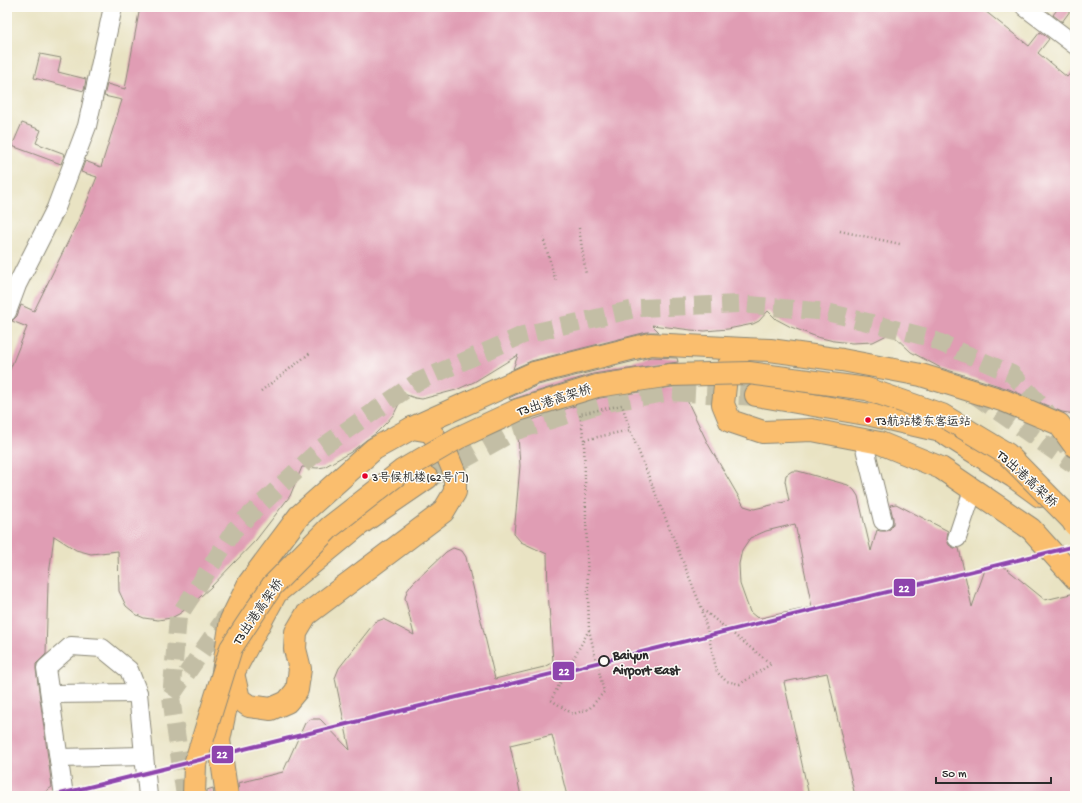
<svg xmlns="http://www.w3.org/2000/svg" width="1082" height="803" viewBox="0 0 1082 803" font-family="'Gochi Hand','LXGW WenKai TC',sans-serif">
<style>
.building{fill:#e09db4;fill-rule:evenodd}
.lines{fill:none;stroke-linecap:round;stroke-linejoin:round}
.minor-tunnel{stroke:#c3bea5;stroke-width:18;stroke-dasharray:18 9;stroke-linecap:butt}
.major-tunnel{stroke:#c3bea5;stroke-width:22;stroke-dasharray:22 11;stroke-linecap:butt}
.minor-casing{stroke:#8a8777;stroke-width:20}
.major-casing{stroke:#8a8777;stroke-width:24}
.path{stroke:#8a8777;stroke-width:2.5;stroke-dasharray:1 3;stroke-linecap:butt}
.minor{stroke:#fff;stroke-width:18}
.major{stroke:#fabe6e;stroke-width:22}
.major-bridge-casing{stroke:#8a8777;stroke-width:24;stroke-linecap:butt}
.major-bridge{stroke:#fabe6e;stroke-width:22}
.metro-1-casing{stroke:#fdfcf7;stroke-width:7}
.metro-1{stroke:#8e44ad;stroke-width:4}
.bus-dot{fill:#e4002b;stroke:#fdfcf7;stroke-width:1.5}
.stop-dot{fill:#fdfcf7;stroke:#2b2b2b;stroke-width:2}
.labels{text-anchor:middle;stroke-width:3;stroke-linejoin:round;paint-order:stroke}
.bus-label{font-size:12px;fill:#2b2b2b;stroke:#fdfcf7;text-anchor:start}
.street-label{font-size:13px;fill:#2b2b2b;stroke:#fdfcf7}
.stop-label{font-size:13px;font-weight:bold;fill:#2b2b2b;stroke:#fdfcf7;text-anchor:start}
.line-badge{stroke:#fdfcf7;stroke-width:1.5}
.badge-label{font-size:11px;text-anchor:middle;font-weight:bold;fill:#fff}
</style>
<rect width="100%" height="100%" fill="#fdfcf7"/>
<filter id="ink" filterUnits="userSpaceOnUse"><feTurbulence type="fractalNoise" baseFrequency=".025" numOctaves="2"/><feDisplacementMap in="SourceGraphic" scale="8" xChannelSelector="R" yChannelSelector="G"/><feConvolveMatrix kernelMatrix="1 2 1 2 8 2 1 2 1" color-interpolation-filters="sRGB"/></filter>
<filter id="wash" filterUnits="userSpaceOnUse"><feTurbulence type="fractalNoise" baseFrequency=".012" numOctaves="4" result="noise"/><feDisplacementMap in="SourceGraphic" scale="16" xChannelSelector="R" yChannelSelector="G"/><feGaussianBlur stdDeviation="0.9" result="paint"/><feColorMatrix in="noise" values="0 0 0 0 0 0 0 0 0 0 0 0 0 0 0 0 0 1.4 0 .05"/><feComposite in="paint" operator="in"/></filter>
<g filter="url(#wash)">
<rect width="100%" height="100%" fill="#e9e3c3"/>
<g id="blocks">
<g class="building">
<polygon points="140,7 980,7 1029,46 1040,32 1049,39 1038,53 1067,77 1075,68 1075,414 1062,412 1009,389 941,368 911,352 891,333 873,342 852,343 834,341 817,337 791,327 776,319 768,311 759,321 753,324 728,329 705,331 691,330 652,325 659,332 647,332 531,361 513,369 518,355 474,382 456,390 422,399 415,398 404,394 394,414 387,422 375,434 366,440 351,452 324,467 318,468 302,467 290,496 256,540 211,587 190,606 179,614 171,618 158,620 144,618 137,615 126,606 119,591 118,551 91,554 76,550 54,536 48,583 46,654 36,664 36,669 52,787 39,796 7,796 7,377 27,327 12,321 17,316 21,305 34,311 83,211 97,177 81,172 85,161 101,167 122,100 104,96 107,84 125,89"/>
<polygon points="1059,7 1073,7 1062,22 1053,15"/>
<polygon points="40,54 61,58 58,72 86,79 84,91 34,78"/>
<polygon points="22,123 41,130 36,143 65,154 61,164 12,146"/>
<polygon points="651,357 677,358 678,362 593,374 510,400 509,398 538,385"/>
<path d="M672,387H684L685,396L708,444L744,506L754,509L789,501L785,481L786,475L792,471H798L848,485L854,490L858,496L871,551L877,530L880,531H886L890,529L893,524V518L890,505L896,504L948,531L947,540L949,545L954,548H959L972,607L986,567L994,563L1002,565L1045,600L1075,593V796H855L827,673L784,682L809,796H567L552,735L510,745L521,796H239L238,783L283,772L305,723L311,719H320L350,750L335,678L339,668L375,622L383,619L414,635L405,598L407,591L412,584L446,552L453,548L462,551L466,557L495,679L544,667L553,662L548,591L547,554L521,542L514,534L520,466L518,435L516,425L600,398ZM795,524L812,607L761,618L756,617L750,612L740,584L739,564L742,550L750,538L766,531Z"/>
<polygon points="213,788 214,796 207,796 207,790"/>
</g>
</g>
</g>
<g filter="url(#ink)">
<use href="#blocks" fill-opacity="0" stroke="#8a8777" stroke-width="1"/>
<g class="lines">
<g class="minor-tunnel">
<polyline points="976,396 1074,465"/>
<polyline points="171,696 232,608"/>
<polyline points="185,796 171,697 178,617 235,529 322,447 417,382 523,335 639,308 740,304 827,312 927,337 1012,374 1046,411 1075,461"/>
</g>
<polyline class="major-tunnel" points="427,478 513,430 601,402 670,390 756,395"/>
<defs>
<g id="minor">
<polyline points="1025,7 1075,45"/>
<polyline points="7,312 17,285 56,208 87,126 113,7"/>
<polyline points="863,440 883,521"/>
<polyline points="957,538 973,490"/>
<polyline points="50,694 138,693"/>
<polyline points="59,758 144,756"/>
<polyline points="64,796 46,668 71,646 102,648 129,670 138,693 148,796"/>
</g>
<g id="major">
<polyline points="756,395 871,415 941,431 1014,477 1040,496"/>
<polyline points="412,428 534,373 650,344 744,349"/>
<polyline points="1075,446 1059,424 1005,401 921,375 842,360 770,350 744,349 727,368 723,404 730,421 763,432 812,430 880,443 941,468 1031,529 1075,578"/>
<polyline points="222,726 221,685 231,620 249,583 299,516 374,449 412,428 430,431 445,450 455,474 455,492 443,512 306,615 296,632 295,649 300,669 297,690 287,702 271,709 249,706 239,699 233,673"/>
<polyline points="227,796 219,740 233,673 276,593 360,524 427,478"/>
</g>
</defs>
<use href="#minor" class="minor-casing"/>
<use href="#major" class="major-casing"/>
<g class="path">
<polyline points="579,228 586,275"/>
<polyline points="840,231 900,244"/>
<polyline points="543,237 556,282"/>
<polyline points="261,391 310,353"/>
<polyline points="584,440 580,414 622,405 630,430"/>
<polyline points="589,630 604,692 589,709 573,714 551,700 589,630 584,440 630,430 702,609 771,664 740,684 726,681 717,672 702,609"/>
</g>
<use href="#minor" class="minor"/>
<use href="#major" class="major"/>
<defs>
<polyline id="major-bridge" points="194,796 195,764 231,648 272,586 330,527 403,470 458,438 518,410 597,386 671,375 749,373 867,389 942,415 1007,454 1072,520 1075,525"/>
</defs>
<use href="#major-bridge" class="major-bridge-casing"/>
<use href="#major-bridge" class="major-bridge"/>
<defs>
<polyline id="metro-1" points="52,796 1075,546"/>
</defs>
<use href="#metro-1" class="metro-1-casing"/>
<use href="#metro-1" class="metro-1"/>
</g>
</g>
<g class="bus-dot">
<circle cx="868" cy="420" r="3.5"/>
<circle cx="365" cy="476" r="3.5"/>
</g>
<circle class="stop-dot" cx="604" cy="661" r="5"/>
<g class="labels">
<g class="bus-label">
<text x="876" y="425">T3航站楼东客运站</text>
<text x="372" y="481">3号候机楼(62号门)</text>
</g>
<g class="street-label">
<text transform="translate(554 399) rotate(-18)" y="5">T3出港高架桥</text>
<text transform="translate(1028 478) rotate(43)" y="5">T3出港高架桥</text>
<text transform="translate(257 611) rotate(-55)" y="5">T3出港高架桥</text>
</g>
<g class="stop-label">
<text x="613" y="659">Baiyun<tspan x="613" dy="15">Airport East</tspan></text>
</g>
</g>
<g class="line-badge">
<rect x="893" y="578" width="23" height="19" rx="4" fill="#8e44ad"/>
<rect x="552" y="661" width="23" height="20" rx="4" fill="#8e44ad"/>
<rect x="211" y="745" width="23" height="19" rx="4" fill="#8e44ad"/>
</g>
<g class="badge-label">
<text x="904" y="592">22</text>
<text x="564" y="675">22</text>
<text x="222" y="758">22</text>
</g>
<rect width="1082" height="803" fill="none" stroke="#fdfcf7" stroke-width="24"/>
<path d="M936 777v6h115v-6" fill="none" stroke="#2b2b2b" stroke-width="2"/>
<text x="942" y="777" font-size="12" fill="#2b2b2b" stroke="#fdfcf7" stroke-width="3" paint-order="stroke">50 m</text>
</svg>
